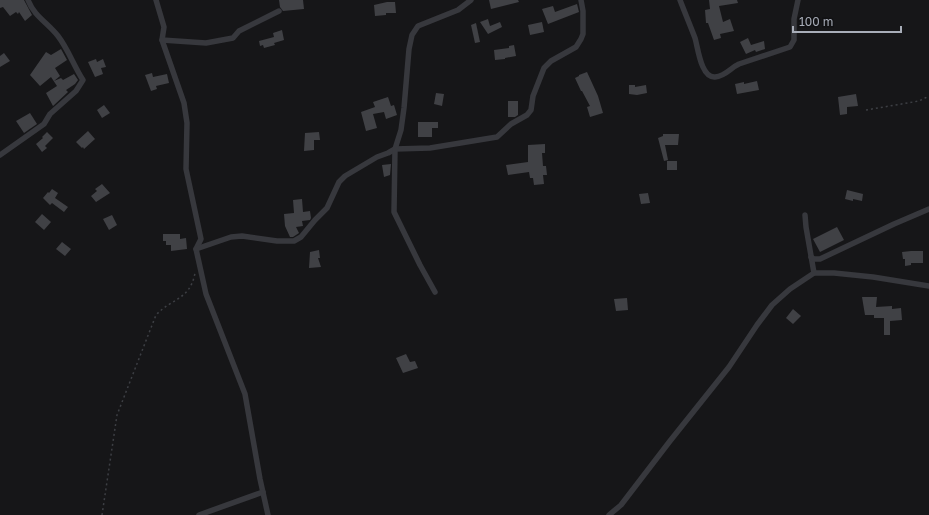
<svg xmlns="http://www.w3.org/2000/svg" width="929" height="515" viewBox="0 0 929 515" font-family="'Golos Text',sans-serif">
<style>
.building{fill:#404145}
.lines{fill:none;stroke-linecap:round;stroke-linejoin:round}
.path{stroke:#3d3f44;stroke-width:1.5;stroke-dasharray:2 3;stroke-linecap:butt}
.street{stroke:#37383d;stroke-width:5.5}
</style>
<rect width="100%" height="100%" fill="#161618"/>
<g class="building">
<polygon points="0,0 24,0 32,15 25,21 19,12 18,14 16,12 10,16 3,7 0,8"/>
<polygon points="279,0 303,0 304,9 283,11 280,7"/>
<polygon points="489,0 518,0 519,2 491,9"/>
<polygon points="709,0 737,0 738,3 719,6 723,22 730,19 734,31 720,34 721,38 714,40 708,23 706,23 705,10 710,9"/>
<polygon points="387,2 395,2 396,13 386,13 386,15 375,16 374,5"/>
<polygon points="577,4 579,12 548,24 542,9 553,6 555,12"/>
<polygon points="488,19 490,26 500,22 502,27 488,34 480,22"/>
<polygon points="542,22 544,32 530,35 528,25"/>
<polygon points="476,23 480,42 475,43 471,25"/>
<polygon points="282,30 284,40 274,43 275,45 264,48 263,45 260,46 259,41 274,37 273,33"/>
<polygon points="748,38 751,45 764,41 765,49 756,52 755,50 746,54 740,42"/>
<polygon points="514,45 516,56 505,58 505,59 495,60 494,50 509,48 509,46"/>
<polygon points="61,49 67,60 55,68 60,76 54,81 61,78 63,80 74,74 78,80 75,84 66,90 68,92 53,106 46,93 57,86 51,77 40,86 30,75 46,52 51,55"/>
<polygon points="4,53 10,61 0,67 0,56"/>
<polygon points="96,59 97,62 103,59 106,67 101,68 103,74 95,77 88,62"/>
<polygon points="587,72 598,96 603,113 590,117 587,107 590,106 582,91 581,91 575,78 579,76 579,75"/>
<polygon points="152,73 153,77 167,74 169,83 156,86 157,89 151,91 145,75"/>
<polygon points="757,81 759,90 737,94 735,84 744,82 744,84"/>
<polygon points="629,85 635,85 635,87 646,85 647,93 637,95 629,94"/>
<polygon points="436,93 444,94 442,106 434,104"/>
<polygon points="856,94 858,106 847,107 847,114 840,115 838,97"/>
<polygon points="388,97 391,106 394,105 397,115 386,119 384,112 373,114 377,128 366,131 361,112 375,107 373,102"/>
<polygon points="508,101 518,101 518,115 515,117 508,117"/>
<polygon points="104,105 110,113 102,118 97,110"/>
<polygon points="30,113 37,124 24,133 16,121"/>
<polygon points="418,122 438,122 438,128 432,128 432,137 418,137"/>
<polygon points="88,131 95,139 84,149 83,147 82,148 76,142"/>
<polygon points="47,132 53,138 45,146 47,148 42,152 36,144 43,138 42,137"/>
<polygon points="319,132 320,140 314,140 314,150 304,151 305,133"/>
<polygon points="663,134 679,134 678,145 665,145 668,160 664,161 658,138 663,136"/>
<polygon points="545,144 545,153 542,153 543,166 546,166 547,175 543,175 544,184 534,185 533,178 530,178 529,172 508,175 506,165 528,162 528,145"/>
<rect x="667" y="161" width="10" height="9"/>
<polygon points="391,164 390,175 384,177 382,165"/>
<polygon points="102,184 110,193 96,202 91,196 97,191 95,189"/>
<polygon points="52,189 58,193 55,198 68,207 64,212 52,203 50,205 43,198 48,192 49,193"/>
<polygon points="847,190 863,194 862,201 853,199 853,201 845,199"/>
<polygon points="648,193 650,203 641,204 639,194"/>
<polygon points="302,199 303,212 310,211 311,218 310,220 302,221 303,226 296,227 299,233 293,237 290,237 285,226 284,214 294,213 293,200"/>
<polygon points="42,214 51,222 44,230 35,222"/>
<polygon points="112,215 117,225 109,230 103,219"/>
<polygon points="837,227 844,240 820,252 813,239"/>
<polygon points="163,234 180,234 180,239 186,238 187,249 171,251 171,245 166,245 166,241 163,241"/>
<polygon points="62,242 71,249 65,256 56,249"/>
<polygon points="319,250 320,258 318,258 321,267 309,268 310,252"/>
<polygon points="911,251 923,251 923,263 911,263 911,265 905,266 905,259 903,259 902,252"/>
<polygon points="862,297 877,297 876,307 892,306 892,309 901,308 902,320 890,321 890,335 884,335 884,318 874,318 874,315 865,315"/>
<polygon points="627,298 628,310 616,311 614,299"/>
<polygon points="793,309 801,316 793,324 786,318"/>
<polygon points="406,354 410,362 415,361 418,368 403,373 396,358"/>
</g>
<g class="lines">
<g class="path">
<polyline points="866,110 919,101 929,96"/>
<path d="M102,515L117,415L156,315C172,298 190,300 195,273"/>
</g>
<g class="street">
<polyline points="156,0 164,27 162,40 184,103 187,123 186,169 201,239 196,249 206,294 245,394 260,479 268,515"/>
<path d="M680,0C685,13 690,25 695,38C698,48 701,78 715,77C726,76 730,68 739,64L790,47L794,40V19L798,0"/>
<polyline points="162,40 206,43 233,38 239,31 279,11"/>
<path d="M0,155L44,124L50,114L76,91L83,80C74,66 68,49 58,36C48,23 34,16 28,0"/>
<polyline points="805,215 806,227 814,273"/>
<polyline points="196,249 231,237 242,236 277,241 294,241 301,237 315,220 327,208 339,182 345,176 377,157 388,153 395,149 430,148 497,137 511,124 527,115 531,110 533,96 544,68 551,61 576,47 581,39 583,34 583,11 581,0"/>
<polyline points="811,257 814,259 820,259 894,224 929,209"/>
<polyline points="435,292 420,265 394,212 395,149 401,130 404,108 409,49 412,35 418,26 458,10 471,0"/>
<polyline points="199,515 263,492"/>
<polyline points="609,515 621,505 670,441 729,367 757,325 772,305 790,289 814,273 834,273 873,277 929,286"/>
</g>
</g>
<path d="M793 26v6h108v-6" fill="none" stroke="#a8adb8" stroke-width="2"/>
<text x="799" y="26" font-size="12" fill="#a8adb8" stroke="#111113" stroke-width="3" paint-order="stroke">100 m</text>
</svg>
